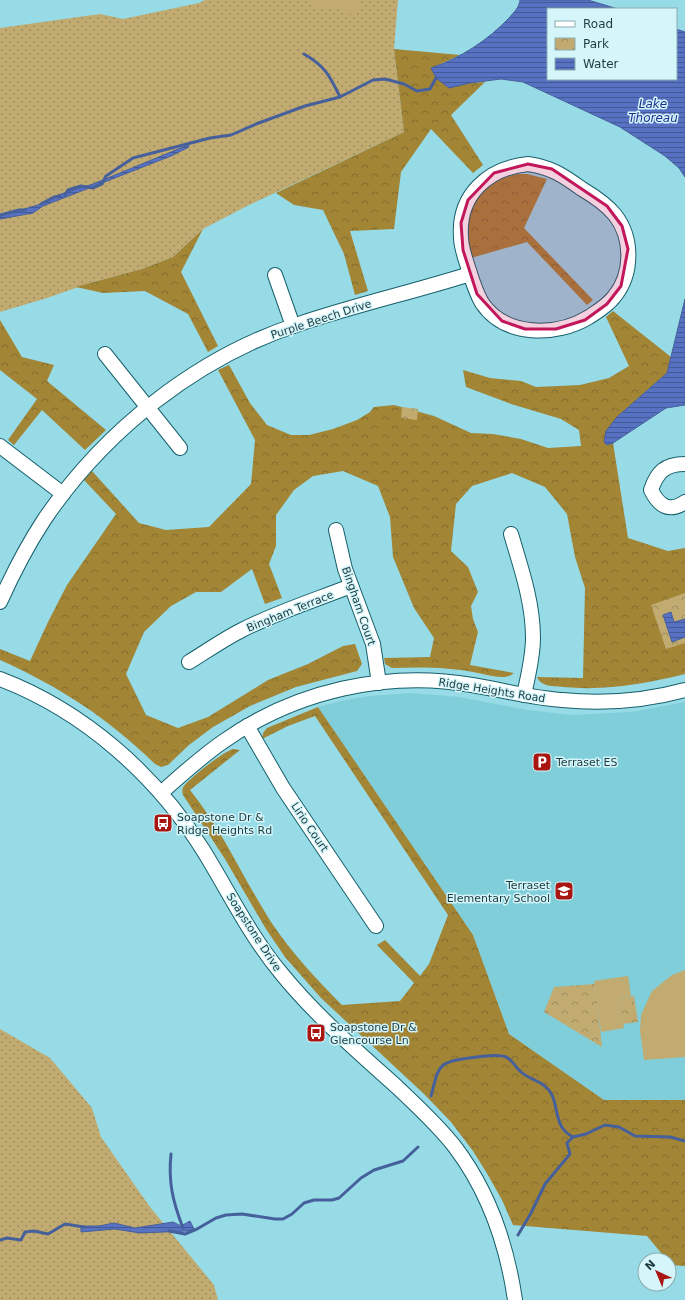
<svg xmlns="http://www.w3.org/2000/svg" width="685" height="1300" viewBox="0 0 685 1300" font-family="'DejaVu Sans',sans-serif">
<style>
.built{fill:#7fceda}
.grass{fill:url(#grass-dots)}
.forest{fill:url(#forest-crowns)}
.park{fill:url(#park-crowns)}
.pitch{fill:#c2ab71}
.water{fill:url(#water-rules);stroke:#46609b}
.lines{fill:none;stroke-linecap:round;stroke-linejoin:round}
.stream{stroke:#46609b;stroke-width:3}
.minor-casing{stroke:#16606b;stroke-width:16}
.minor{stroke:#fff;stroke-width:14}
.marked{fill:#c2185b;fill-opacity:0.2;stroke:#c2185b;stroke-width:3;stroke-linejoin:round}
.labels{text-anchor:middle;stroke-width:3;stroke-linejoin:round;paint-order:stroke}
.street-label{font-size:11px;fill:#1d3a3e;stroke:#d4f6fb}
.poi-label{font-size:11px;fill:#1d3a3e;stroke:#d4f6fb;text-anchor:start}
.water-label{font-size:12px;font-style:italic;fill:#1d2e8e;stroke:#d4f6fb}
</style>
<defs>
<pattern id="grass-dots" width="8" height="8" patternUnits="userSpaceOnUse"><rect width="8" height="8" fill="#c2ab71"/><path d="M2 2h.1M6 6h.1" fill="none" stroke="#9d8c5e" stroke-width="1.8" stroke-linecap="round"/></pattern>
<pattern id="forest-crowns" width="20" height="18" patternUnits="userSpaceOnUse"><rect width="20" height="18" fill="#a38536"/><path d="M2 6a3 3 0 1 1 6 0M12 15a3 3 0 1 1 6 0" fill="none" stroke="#846e2f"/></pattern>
<pattern id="park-crowns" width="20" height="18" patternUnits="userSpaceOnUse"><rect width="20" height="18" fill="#c2ab71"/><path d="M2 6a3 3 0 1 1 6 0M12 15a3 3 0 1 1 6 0" fill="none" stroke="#9d8c5e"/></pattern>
<pattern id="water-rules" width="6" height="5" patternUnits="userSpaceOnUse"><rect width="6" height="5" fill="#5771c3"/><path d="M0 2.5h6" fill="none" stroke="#445997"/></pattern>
</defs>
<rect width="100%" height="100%" fill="#96dbe6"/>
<polygon class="built" points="412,693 459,697 527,710 572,715 631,712 685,702 685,1100 604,1100 509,1034 473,935 318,707 341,701 370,696"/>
<g class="grass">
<polygon points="205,0 398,0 394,49 404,132 247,206 203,229 173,257 142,269 90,283 47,298 0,312 0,28 100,14 123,19 199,3"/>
<polygon points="0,1029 50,1058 92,1108 101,1137 150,1207 214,1285 218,1300 0,1300"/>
</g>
<g class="forest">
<polygon points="394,49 460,55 432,68 470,83 485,82 451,115 483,165 473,173 431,129 401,172 394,229 350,231 368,291 355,295 344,254 323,210 294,205 276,193 404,132"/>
<path d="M518,174H527L547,179L524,228L593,300L587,305L527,242L471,258C468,247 465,235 466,224C467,220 469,216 470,212C478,190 495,178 518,174Z"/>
<polygon points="203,229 181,272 218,346 208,352 188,314 145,291 103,293 76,287 90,283 142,269 173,257"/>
<path d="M613,311L671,357L667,373L617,417L607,445L613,443L628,538L668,551L685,548V674C645,684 605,691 563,687C554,686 541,687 537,677L583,678L585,588L575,557L567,514L545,487L512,473L472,486L456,504L451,551L468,567L478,592L471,606L473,619L478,632L470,665L514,673C504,681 490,675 478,673C450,667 421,667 392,668L385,664L384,658L430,657L434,638L414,608L393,557L390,517L378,486L343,471L313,476L294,490L276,515V546L269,564L282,598L265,604L252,569L221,592H196L171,606L144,632L126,674L146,715L178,728L208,717L268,680L308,664L343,646L355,644L362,664L357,671L296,687L250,706L213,727L189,745L168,765L161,767L155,764C108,718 60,687 0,660V649L30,661L48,622L67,585L116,514L84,480L92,471L139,523L166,530L209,527L251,484L255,440L218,370L229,365L250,403L267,425L291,435H309L333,429L357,420L370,412L374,407L394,405L434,416L471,433L493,434L521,439L548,448L581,446L579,430L561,419L511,404L466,387L463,370L490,378L521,381L536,387L580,385L609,378L629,366L606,317Z"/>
<polygon points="0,320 22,357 54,365 47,381 106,430 85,450 42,410 14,445 8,440 37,399 0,370"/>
<path d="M318,707L473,935L509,1034L604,1100H685V1266L671,1265L669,1260H667L647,1236L513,1225L502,1200L488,1175L473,1151L451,1122L424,1094L321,998L285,957L266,929L225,859L183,795C182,791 182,789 184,786C191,777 223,752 233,749L240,750L190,790C223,831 243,878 271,922C291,952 316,979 342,1005L400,1001L414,983L377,945L385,940L420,976L429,964L448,915L315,716L288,726L262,739L263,733L267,728Z"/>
</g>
<g class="park">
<polygon points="402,407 418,409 417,420 401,418"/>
<polygon points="685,593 685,643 666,649 651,605"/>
<polygon points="595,984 602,1047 544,1012 554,987"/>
<polygon points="634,996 638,1022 623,1024 620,998"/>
</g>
<g class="pitch">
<path d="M309,0H361L358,10L352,14C345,14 340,9 334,7C323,5 314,13 309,0Z"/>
<polygon points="685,970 685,1057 644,1060 640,1031 641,1015 652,991 672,975"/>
<polygon points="628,976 631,996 620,998 624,1028 601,1032 594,981"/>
</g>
<g class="water">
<path d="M520,0H588L618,9H548V79H676V29L685,32V177L679,168L665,156L620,127L523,82L501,79L470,83L449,88L436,78L431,68C461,58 488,40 509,18C514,12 519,8 520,0Z"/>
<polygon points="188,145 189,147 171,156 43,206 33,213 0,219 0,216 38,205 61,194 93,184"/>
<polygon points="685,299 685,405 666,408 613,443 607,445 604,442 606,431 617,417 667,373"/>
<polygon points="671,612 674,622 685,619 685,637 672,642 663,615"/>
<polygon points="190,1221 194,1229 187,1231 140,1233 115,1229 81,1232 81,1226 99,1226 114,1223 135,1228 173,1222 181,1226"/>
</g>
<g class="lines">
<g class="stream">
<path d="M304,54C325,66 330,76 340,97"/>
<polyline points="65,195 68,190 81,186 93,188 102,184 106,176 133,158 210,138 231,135 256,124 305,106 340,97 373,80 385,79 404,84 417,91 430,89 436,78"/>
<polyline points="41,204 54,197 60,196"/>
<polyline points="0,215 19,210 25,210"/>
<path d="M431,1096C439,1067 436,1062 469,1058C478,1057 498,1053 506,1057C513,1060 515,1067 521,1072C531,1081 545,1081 552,1095C557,1105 556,1122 564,1130C566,1133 570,1135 573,1137"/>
<path d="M171,1154C168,1182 173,1202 183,1228"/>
<polyline points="169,1231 185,1234 197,1229 216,1218 226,1215 242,1214 275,1219 283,1219 292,1214 304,1203 314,1200 332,1200 339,1198 361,1178 374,1170 403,1161 418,1147"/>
<polyline points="518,1235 531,1213 545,1184 570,1154 567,1143 573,1137 586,1134 605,1125 619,1127 635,1136 670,1137 685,1141"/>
<polyline points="0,1240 7,1238 21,1240 25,1232 34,1231 48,1234 65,1224 84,1227"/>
</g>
<defs>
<g id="minor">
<path d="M528,164C551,167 564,176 582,189C594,196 606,204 615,215C633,238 633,274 614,297C607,306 598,311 589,317C556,337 505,337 482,303C475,291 471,277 467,264C464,255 461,246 461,237C458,195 488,168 528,164Z"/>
<polyline points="275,275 293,326"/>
<polyline points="105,354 180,448"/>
<polyline points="0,446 63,494"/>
<path d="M685,464C665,464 657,472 651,490C659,506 669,513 685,502"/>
<polyline points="336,530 345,569 373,644 379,683"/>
<path d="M511,534C521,568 533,602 533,638C533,657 528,676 524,695"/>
<path d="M0,602C13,573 27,546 44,520C104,431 197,357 299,324C355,305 413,292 470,274"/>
<path d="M189,662C207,651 224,639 242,630C277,612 315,600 351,586"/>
<path d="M0,679C84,711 156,775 203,850C229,892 250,936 281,973C315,1015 357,1051 397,1087C417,1106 438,1125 455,1147C489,1192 507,1245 515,1300"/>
<polyline points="247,726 283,788 376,926"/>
<path d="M161,793C181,775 202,756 224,741C295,691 387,670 472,685C502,690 532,698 562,700C603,704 645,701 685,690"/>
</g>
</defs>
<use href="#minor" class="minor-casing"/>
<use href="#minor" class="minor"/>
</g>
<path class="marked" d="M528,164L552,169L607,206L622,226L628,249L621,286L607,304L585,320L556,329H525L502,321L477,294L463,250L461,223L468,200L494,173Z"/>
<defs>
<symbol id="parking-square" viewBox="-11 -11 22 22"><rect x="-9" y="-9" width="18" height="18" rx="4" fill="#a91612" stroke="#d4f6fb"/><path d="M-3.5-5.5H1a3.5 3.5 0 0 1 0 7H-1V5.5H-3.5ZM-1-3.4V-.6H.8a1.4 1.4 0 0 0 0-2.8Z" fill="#fff"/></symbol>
<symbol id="bus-square" viewBox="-11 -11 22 22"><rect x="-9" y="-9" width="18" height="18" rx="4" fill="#a91612" stroke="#d4f6fb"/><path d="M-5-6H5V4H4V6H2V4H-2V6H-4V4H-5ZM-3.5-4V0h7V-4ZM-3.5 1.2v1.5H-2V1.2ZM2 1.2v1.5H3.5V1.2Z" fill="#fff"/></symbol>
<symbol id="school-square" viewBox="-11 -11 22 22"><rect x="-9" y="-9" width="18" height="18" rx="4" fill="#a91612" stroke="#d4f6fb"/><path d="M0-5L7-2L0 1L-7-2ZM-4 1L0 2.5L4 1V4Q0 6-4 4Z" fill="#fff"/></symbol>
</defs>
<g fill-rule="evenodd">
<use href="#parking-square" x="531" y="751" width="22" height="22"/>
<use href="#bus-square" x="152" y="812" width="22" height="22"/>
<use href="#school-square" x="553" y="880" width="22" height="22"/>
<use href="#bus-square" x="305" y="1022" width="22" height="22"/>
</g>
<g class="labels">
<g class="street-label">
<text transform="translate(321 319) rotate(-18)" y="4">Purple Beech Drive</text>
<text transform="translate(359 606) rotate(71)" y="4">Bingham Court</text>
<text transform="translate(290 611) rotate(-22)" y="4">Bingham Terrace</text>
<text transform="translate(492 690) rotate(9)" y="4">Ridge Heights Road</text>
<text transform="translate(310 827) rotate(56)" y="4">Lirio Court</text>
<text transform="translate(254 932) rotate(57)" y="4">Soapstone Drive</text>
</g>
<g class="poi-label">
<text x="556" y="766">Terraset ES</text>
<text x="177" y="821">Soapstone Dr &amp;<tspan x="177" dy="13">Ridge Heights Rd</tspan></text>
<text x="550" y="889" text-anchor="end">Terraset<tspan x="550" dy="13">Elementary School</tspan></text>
<text x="330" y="1031">Soapstone Dr &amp;<tspan x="330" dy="13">Glencourse Ln</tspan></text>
</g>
<g class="water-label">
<text x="653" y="108">Lake<tspan x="653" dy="14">Thoreau</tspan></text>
</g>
</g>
<rect x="547" y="8" width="130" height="72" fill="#d4f6fb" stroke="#8babaf"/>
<rect x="555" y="21" width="20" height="6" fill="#ffffff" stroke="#8babaf"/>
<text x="583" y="28" font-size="12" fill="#1d3a3e">Road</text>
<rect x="555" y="38" width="20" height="12" fill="url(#park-crowns)" stroke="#8babaf"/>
<text x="583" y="48" font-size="12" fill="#1d3a3e">Park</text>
<rect x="555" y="58" width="20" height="12" fill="url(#water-rules)" stroke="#8babaf"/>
<text x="583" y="68" font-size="12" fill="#1d3a3e">Water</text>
<g transform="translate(657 1272) rotate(316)"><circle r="19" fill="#d4f6fb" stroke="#8babaf"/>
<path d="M0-3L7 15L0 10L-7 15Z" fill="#a91612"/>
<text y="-6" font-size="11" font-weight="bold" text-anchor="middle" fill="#1d3a3e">N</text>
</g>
</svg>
